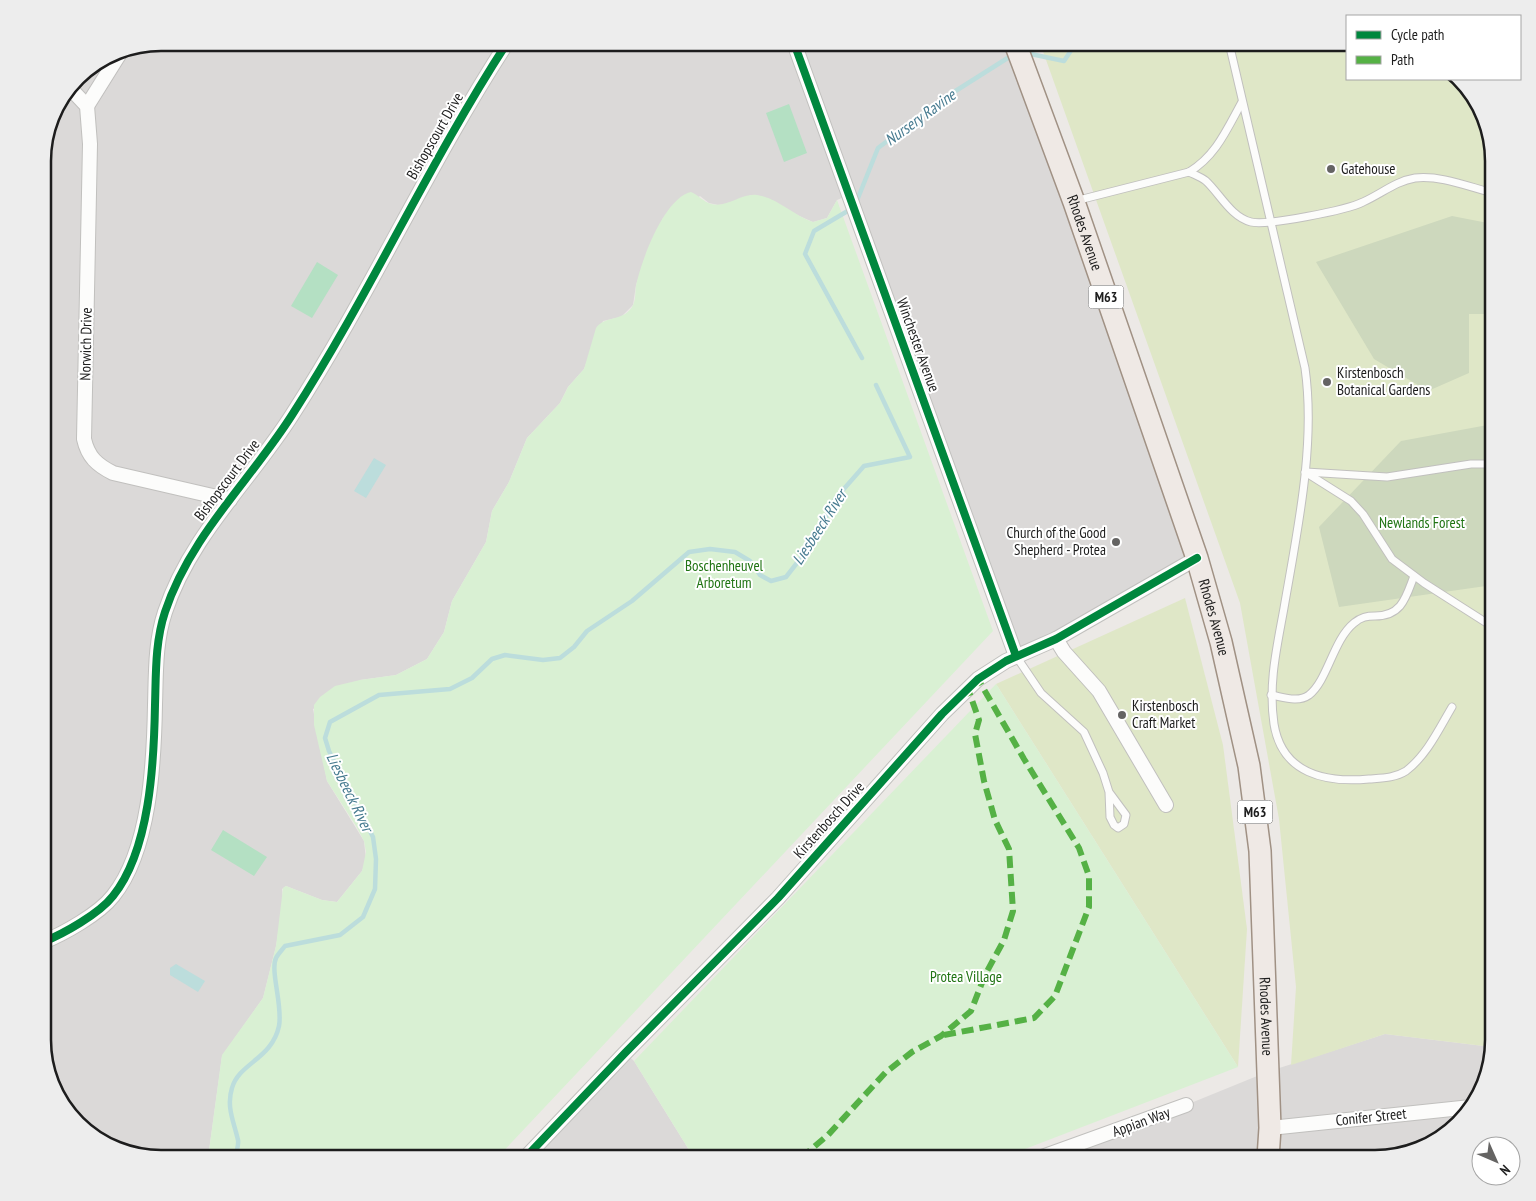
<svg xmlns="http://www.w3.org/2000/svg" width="1536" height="1201" viewBox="0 0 1536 1201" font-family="'PT Sans Narrow',sans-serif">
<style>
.residential{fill:#dbd9d8}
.grass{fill:#dfe7c7}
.forest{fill:#cdd8bd}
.park{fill:#d9f0d3}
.pitch{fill:#b4e0c3}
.water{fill:#bcdddc}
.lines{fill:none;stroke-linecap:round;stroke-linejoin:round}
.stream{stroke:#bcdddc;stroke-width:4.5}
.service-casing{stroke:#c1c0be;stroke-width:9}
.minor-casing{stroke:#c1c0be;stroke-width:16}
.primary-casing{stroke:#a09184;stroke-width:24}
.service{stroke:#fcfcfb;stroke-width:7}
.minor{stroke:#fcfcfb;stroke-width:14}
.primary{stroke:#efe9e5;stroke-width:21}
.quiet{stroke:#55b145;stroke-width:6;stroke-dasharray:12 6;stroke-linecap:butt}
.cycleway-casing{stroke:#fff;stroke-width:11}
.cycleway{stroke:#00873e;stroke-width:8}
.poi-dot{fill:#656463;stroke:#fff;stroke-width:2}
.labels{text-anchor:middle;stroke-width:4;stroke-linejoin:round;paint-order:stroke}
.shield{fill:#fff;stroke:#616161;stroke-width:1}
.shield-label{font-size:14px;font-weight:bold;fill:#1d1d1d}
.street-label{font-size:15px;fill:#1d1d1d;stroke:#fff}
.poi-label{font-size:15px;fill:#1d1d1d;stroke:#fff;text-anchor:start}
.park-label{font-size:15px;fill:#207413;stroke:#fff}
.water-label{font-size:16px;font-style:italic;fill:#477b90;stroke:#fff}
.rim{fill:none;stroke:#1d1d1d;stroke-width:2.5}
</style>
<rect width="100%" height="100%" fill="#ece9e6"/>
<g class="residential">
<polygon points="161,43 1015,43 1197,558 1016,656 849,195 837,200 827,218 813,222 751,195 730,204 718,205 709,203 700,196 663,218 646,256 636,285 633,305 621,317 603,321 584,369 568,387 560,403 527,438 509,482 492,511 486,542 452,601 444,632 427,659 396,675 360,680 313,709 327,781 364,841 366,860 362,871 337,902 322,900 286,886 282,889 283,903 276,946 263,998 222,1056 208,1158 161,1158 116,1150 83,1129 55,1092 43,1047 43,153 55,108 83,72 116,51"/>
<polygon points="1385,1034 1492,1047 1485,1085 1464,1118 1427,1146 1375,1158 1039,1158 1186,1105 1267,1072"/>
<polygon points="625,1053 634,1061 694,1158 525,1158"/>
</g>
<g class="grass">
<polygon points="1040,43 1347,43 1347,79 1458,79 1481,109 1493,161 1492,1047 1385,1034 1291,1065 1296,987 1279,819 1240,603"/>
<polygon points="1185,598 1223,745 1247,929 1238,1067 996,684"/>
</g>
<g class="forest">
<polygon points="1452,216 1493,224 1493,314 1469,314 1469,373 1428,391 1374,359 1316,262"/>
<polygon points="1493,424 1493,585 1339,607 1319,527 1401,441"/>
</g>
<g class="park">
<path d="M691,192C698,195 704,202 711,204C728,208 741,193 757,195C778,198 794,216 813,222L827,218L837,200L993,631L497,1158H208L222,1055L263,998L276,946L283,888L286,886L322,900L337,902L362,871L366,852L364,841L356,826L327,781L314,725V705L320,697L335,686L360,680L396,675L427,659L444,632L452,601L486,542L492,511L509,482L527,438L560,403L568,387L584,369L596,328C605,315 625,322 633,305C636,299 635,292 636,286C641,261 664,198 691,192Z"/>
<polygon points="996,684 1238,1067 1002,1158 694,1158 634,1061"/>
</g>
<g class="pitch">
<polygon points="789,104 807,153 784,162 766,113"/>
<polygon points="317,262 338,275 312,318 291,306"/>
<polygon points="223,830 267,857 254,876 211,850"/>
</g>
<g class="water">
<polygon points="374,458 386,465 366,498 354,491"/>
<polygon points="176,964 205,981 198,992 170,975 170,968"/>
</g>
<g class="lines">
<g class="stream">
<polyline points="1026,53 1064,61 1076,43"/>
<polyline points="856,203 878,148 946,97 1014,54"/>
<polyline points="851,209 814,231 805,254 862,358"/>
<path d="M235,1158C236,1153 239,1145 238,1140C234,1122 226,1107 232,1088C239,1063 272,1059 279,1026C283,1006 270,971 276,958C278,954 282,950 285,946L340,935L363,917L375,889L376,859L373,837L329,751L325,738L330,722L379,695L450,689L472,678L492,659L505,655L543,660L560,658L574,647L587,631L632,601L689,552L710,549L735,552L750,561L760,575L771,581L786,577L814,541L835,499L864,466L910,457L876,385"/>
</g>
<defs>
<g id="service">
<path d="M1229,43L1305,368C1316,445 1297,532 1284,608C1277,647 1268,684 1274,724C1282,774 1326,783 1369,779C1382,778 1395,778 1406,771C1427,755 1439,729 1452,707"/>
<path d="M1189,172C1195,175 1201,177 1206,181C1220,194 1231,217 1251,222C1267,226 1347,210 1363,202C1381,194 1396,181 1415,178C1441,175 1469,187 1493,193"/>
<path d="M1075,201L1189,172C1216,156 1227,129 1242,102"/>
<polyline points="1305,472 1351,501 1363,514 1392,559 1424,583 1493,627"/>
<polyline points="1306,472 1387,477 1471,464 1493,464"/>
<polyline points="1016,656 1041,693 1084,732 1103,773 1109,792 1110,817 1114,825 1118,828 1124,824 1126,815 1109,792"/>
<path d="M1271,695C1283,697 1298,703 1309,695C1328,680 1333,640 1354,623C1361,617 1367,616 1375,616C1402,616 1406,597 1414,576"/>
</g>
<g id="minor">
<polyline points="794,43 1016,656"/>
<path d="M70,88L87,106L90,144L84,439C88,457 97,465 113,473L230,500"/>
<polyline points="87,106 122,50"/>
<polyline points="1056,639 1064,652 1099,691 1166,805"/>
<path d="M43,942C63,934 99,914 113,896C150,850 154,763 155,705C156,674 155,642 165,612C190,536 250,481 292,415C370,294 429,163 507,43"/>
<polyline points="1270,1128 1471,1107"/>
<polyline points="525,1158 625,1053 778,898 942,714 978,679 1006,661 1056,639 1197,558"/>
<polyline points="1039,1158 1186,1105"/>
</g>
<g id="primary">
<path id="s1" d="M1015,43L1074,202L1197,558L1221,642L1249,766L1260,851L1270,1128L1268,1158"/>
</g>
</defs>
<use href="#service" class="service-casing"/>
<use href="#minor" class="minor-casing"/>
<use href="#primary" class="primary-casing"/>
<use href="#service" class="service"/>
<use href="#minor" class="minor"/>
<use href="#primary" class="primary"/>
<g class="quiet">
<polyline points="944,1035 1034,1018 1055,996 1089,907 1089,876 1079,848 1024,759 978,679"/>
<polyline points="801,1158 828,1135 886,1072 912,1052 941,1036 971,1011 985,975 1004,940 1013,911 1009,849 995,820 984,781 975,734 979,720 968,689"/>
</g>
<defs>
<g id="cycleway">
<polyline points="794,43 1016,656"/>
<path d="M43,942C63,934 99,914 113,896C150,850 154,763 155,705C156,674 155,642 165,612C190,536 250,481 292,415C370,294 429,163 507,43"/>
<polyline points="525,1158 625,1053 778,898 942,714 978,679 1006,661 1056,639 1197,558"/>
</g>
</defs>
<use href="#cycleway" class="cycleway-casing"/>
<use href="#cycleway" class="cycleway"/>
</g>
<g class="poi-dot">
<circle cx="1331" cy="169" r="5"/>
<circle cx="1327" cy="382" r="5"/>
<circle cx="1116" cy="542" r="5"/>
<circle cx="1122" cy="715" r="5"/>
</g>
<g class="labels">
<g class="shield">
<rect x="1088.5" y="285.5" width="35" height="23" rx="4"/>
<rect x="1237.5" y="800.5" width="35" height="23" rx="4"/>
</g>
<g class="shield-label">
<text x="1106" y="302">M63</text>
<text x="1255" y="817">M63</text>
</g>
<g class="street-label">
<text transform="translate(435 136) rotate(-60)" y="5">Bishopscourt Drive</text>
<text dy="5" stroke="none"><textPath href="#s1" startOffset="202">Rhodes Avenue</textPath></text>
<text transform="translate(86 344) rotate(-89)" y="5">Norwich Drive</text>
<text transform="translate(918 345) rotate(70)" y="5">Winchester Avenue</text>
<text transform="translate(227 480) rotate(-53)" y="5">Bishopscourt Drive</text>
<text dy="5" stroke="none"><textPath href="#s1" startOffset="608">Rhodes Avenue</textPath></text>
<text transform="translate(829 820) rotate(-48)" y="5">Kirstenbosch Drive</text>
<text dy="5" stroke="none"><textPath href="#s1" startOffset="1012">Rhodes Avenue</textPath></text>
<text transform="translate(1371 1117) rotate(-6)" y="5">Conifer Street</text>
<text transform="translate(1141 1122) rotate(-20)" y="5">Appian Way</text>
</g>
<g class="poi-label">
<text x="1341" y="174">Gatehouse</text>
<text x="1337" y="378">Kirstenbosch<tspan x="1337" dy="17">Botanical Gardens</tspan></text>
<text x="1106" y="538" text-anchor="end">Church of the Good<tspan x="1106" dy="17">Shepherd - Protea</tspan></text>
<text x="1132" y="711">Kirstenbosch<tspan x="1132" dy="17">Craft Market</tspan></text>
</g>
<g class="park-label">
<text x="1422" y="528">Newlands Forest</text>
<text x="724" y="571">Boschenheuvel<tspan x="724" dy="17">Arboretum</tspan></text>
<text x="966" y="982">Protea Village</text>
</g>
<g class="water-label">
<text transform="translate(920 117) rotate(-36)" y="6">Nursery Ravine</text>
<text transform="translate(819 527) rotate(-57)" y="6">Liesbeeck River</text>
<text transform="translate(350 792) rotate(64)" y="6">Liesbeeck River</text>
</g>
</g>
<path d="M0 0H1536V1201H0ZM161 51H1375A110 110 0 0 1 1485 161V1040A110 110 0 0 1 1375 1150H161A110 110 0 0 1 51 1040V161A110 110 0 0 1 161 51Z" fill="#ededed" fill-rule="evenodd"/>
<path class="rim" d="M161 51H1375A110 110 0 0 1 1485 161V1040A110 110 0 0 1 1375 1150H161A110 110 0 0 1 51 1040V161A110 110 0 0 1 161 51Z"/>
<rect x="1346" y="15" width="175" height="65" fill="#ffffff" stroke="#a5a5a5"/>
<rect x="1356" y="31" width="25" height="8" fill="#00873e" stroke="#a5a5a5"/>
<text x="1391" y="40" font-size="15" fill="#1d1d1d">Cycle path</text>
<rect x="1356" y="56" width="25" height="8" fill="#55b145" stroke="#a5a5a5"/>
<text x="1391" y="65" font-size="15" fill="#1d1d1d">Path</text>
<g transform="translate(1496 1161) rotate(135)"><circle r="24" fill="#ffffff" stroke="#a5a5a5"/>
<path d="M0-4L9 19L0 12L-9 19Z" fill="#656463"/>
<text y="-8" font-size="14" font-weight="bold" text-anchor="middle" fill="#1d1d1d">N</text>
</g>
</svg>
